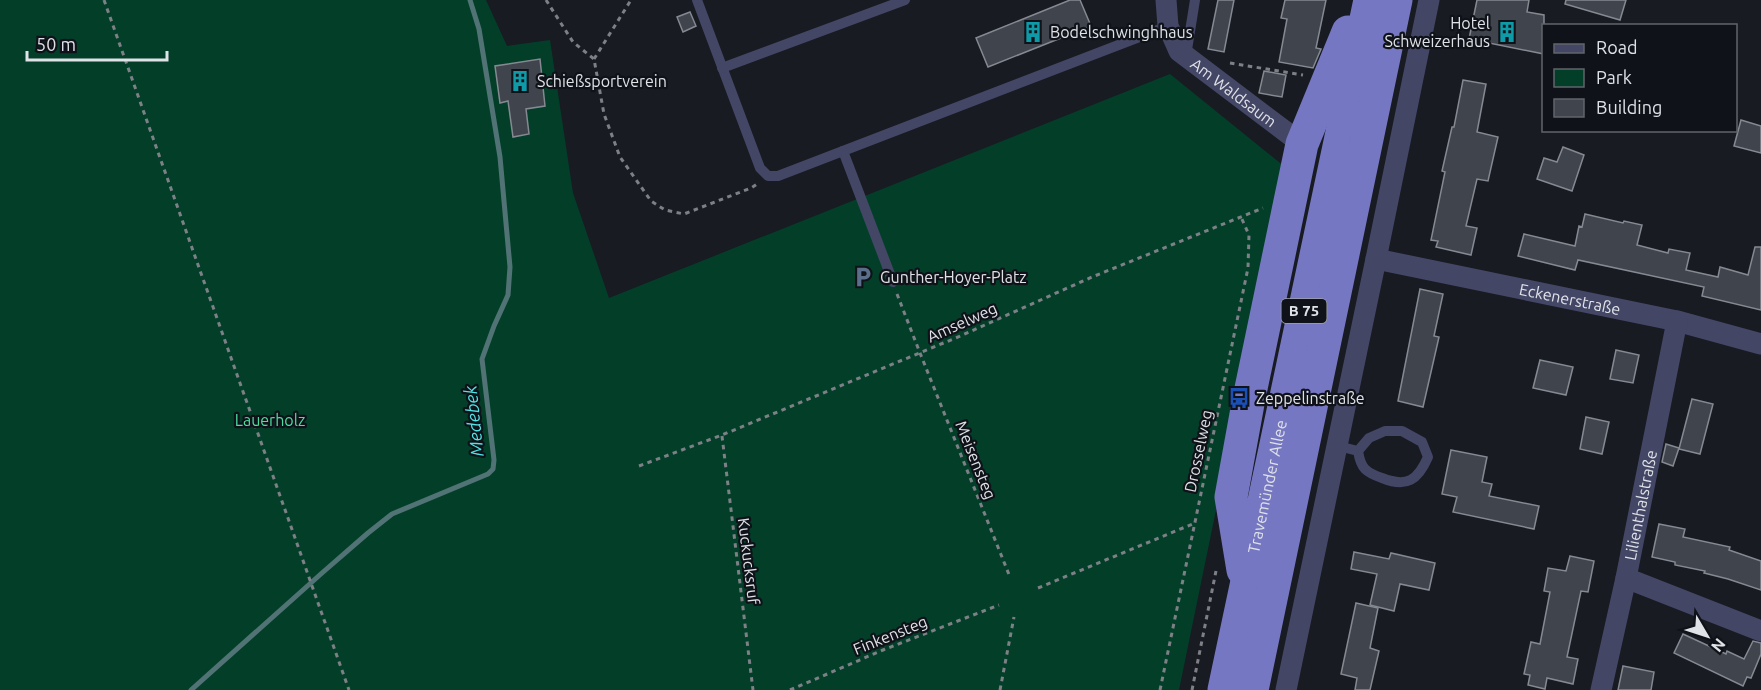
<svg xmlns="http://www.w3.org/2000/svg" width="1761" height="690" viewBox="0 0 1761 690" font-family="Ubuntu,sans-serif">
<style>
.green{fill:#033f28}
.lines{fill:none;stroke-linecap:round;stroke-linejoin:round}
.stream{stroke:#527375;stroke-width:5}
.building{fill:#40444c;stroke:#858992;stroke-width:1.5}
.path{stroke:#7d8086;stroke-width:3;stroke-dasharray:4.5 4.5;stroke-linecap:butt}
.service{stroke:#444666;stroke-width:10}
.minor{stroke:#444666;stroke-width:21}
.trunk{stroke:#7677c2;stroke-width:33}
.labels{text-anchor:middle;stroke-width:4.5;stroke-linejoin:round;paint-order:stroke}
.shield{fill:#0f1218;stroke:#a1a4a9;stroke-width:1.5}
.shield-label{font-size:15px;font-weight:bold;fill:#dfe2e7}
.poi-label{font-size:16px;fill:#dfe2e7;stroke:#0f1218;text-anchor:start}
.street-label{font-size:16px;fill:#dfe2e7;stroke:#0f1218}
.park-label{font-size:16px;fill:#4ddc9e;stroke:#0f1218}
.water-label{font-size:18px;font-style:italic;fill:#51e2e3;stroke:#0f1218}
</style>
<rect width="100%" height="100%" fill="#181b22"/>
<polygon class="green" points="0,0 486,0 507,46 550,40 573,193 609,298 1170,74 1285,167 1281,194 1179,690 0,690"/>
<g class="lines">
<polyline class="stream" points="191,690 322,573 368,533 392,514 488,474 493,469 494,460 482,359 494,326 508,295 510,267 500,157 479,29 470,0"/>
</g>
<g class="building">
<polygon points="1070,0 1080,0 1091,26 988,67 976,38"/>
<polygon points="1218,0 1234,0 1224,52 1208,49"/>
<polygon points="1285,0 1326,0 1316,48 1321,49 1313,68 1279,62 1287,19 1281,18"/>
<polygon points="1477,0 1529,0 1527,12 1544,15 1544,54 1469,39"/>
<polygon points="1566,0 1626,0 1620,20 1565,4"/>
<polygon points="690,12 696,26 683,32 677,17"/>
<polygon points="540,59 545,106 526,109 529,134 513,137 508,101 500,103 495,66"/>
<polygon points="1264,71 1286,75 1282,97 1259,93"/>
<polygon points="1463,80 1486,84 1477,132 1498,137 1488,181 1477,179 1466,226 1477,228 1471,255 1436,247 1438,241 1431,240 1445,172 1442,171 1452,127 1454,127"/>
<polygon points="1741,120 1761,126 1761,153 1734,146"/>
<polygon points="1563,147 1584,155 1572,191 1537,179 1544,158 1557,162"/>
<polygon points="1585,214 1623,223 1624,221 1642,225 1637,245 1668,253 1669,249 1690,253 1686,270 1718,277 1720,267 1748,275 1755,247 1761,247 1761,310 1702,296 1704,287 1578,260 1575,270 1518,256 1524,234 1575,246 1579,226 1582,227"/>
<polygon points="1420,289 1443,294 1434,336 1439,337 1423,407 1398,401"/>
<polygon points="1616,350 1639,355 1633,383 1610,379"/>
<polygon points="1540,360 1573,367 1566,395 1533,388"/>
<polygon points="1692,399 1713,404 1700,454 1679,449"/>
<polygon points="1586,417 1609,422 1602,454 1580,449"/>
<polygon points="1666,444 1679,448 1673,466 1662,462"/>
<polygon points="1451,450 1487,457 1482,482 1492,484 1489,496 1539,506 1534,529 1453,512 1457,497 1442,494"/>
<polygon points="1659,524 1685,529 1683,537 1730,547 1729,550 1761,561 1761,590 1728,579 1704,573 1705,571 1675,565 1675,562 1652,557"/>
<polygon points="1354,552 1389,559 1391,553 1435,563 1429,590 1400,584 1394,611 1370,605 1377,574 1351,569"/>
<polygon points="1570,556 1594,561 1588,592 1581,591 1567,657 1578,659 1573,684 1547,678 1545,689 1528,685 1530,675 1524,674 1531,642 1540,644 1550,592 1544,591 1548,568 1566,571"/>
<polygon points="1356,603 1378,608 1370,648 1379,651 1370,690 1355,690 1357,678 1341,674"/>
<polygon points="1683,634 1726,654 1727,651 1744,659 1753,641 1761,643 1761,654 1751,678 1747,677 1743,686 1674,653"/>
<polygon points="1623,666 1654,672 1651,690 1618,690"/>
</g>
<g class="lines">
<g class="path">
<polyline points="104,0 349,690"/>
<polyline points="546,0 573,42 594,59 604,114 620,157 651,201 665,210 684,214 751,188 757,184"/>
<polyline points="594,59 631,0"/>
<polyline points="1230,63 1303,75"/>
<polyline points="897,294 920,353 1010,577"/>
<polyline points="722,436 753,690"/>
<polyline points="639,466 722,435 958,337 1092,277 1263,208"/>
<polyline points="1038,588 1195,523"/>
<polyline points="790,690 883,650 999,605"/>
<polyline points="1000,690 1014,617"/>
<polyline points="1160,690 1248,268 1249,235 1241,217"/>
<polyline points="1192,690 1216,571"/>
</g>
<g class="service">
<polyline points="697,0 760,168 768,176 778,176 1168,26"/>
<polyline points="1186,56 1195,0"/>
<polyline points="722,68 905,0"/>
<polyline points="843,151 893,282"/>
<path d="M1338,446L1358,451L1369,438L1385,431H1402L1422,442L1428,457C1418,480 1407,488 1382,478C1376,476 1369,473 1365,469C1361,465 1359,457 1358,451"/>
</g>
<g class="minor">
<path id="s1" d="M1166,0L1168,26L1179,51L1302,144"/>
<path id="s2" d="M1376,259L1677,321L1761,344"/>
<polyline points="1626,578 1761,631"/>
<polyline points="1286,690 1376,259 1429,0"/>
<path id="s3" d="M1601,690L1626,578L1677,321"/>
</g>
<g class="trunk">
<polyline points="1243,570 1231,497 1249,398 1302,144 1348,32"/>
<path id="s4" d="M1224,690L1370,0"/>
<polyline points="1252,690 1396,0"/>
</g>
</g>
<defs>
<symbol id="building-bare" viewBox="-9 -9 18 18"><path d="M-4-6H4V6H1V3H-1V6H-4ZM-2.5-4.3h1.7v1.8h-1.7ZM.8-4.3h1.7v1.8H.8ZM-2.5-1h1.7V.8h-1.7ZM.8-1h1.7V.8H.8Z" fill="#0f9aa8" stroke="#0f1218" stroke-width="2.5" paint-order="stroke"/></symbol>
<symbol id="parking-bare" viewBox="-9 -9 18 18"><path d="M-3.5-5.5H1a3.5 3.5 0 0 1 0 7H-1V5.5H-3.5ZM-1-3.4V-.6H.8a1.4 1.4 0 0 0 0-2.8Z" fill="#5c6f8a" stroke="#0f1218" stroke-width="2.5" paint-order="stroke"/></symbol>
<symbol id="bus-bare" viewBox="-9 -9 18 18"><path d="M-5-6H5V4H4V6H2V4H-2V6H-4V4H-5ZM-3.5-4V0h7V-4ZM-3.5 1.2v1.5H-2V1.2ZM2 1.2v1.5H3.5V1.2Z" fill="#1a4fb4" stroke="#0f1218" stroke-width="2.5" paint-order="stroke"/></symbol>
</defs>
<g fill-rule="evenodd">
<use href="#building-bare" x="1018" y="17" width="30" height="30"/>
<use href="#building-bare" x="1492" y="17" width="30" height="30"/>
<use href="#building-bare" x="505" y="66" width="30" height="30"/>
<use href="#parking-bare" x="848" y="262" width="30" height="30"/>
<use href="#bus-bare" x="1224" y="383" width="30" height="30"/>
</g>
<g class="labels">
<rect class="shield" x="1281.5" y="299" width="45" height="24" rx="4.5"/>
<g class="shield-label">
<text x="1304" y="316">B 75</text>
</g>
<g class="poi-label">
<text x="1490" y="29" text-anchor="end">Hotel<tspan x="1490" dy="18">Schweizerhaus</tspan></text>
<text x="1050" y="38">Bodelschwinghhaus</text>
<text x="537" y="87">Schießsportverein</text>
<text x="880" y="283">Gunther-Hoyer-Platz</text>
<text x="1256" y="404">Zeppelinstraße</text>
</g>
<g class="street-label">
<text dy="6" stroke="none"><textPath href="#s1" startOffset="122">Am Waldsaum</textPath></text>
<text dy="6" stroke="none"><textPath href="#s2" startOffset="198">Eckenerstraße</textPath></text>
<text transform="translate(962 322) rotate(-24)" y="6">Amselweg</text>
<text transform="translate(1198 451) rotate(-78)" y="6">Drosselweg</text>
<text transform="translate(976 460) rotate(68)" y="6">Meisensteg</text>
<text dy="6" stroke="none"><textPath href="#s4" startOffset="208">Travemünder Allee</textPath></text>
<text dy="6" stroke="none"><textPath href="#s3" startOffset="189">Lilienthalstraße</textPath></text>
<text transform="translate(749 561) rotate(83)" y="6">Kuckucksruf</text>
<text transform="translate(890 635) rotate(-22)" y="6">Finkensteg</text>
</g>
<g class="park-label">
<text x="270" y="426">Lauerholz</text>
</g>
<g class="water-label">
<text transform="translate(474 421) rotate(-96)" y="6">Medebek</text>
</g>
</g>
<rect x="1542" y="24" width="195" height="108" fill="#0f1218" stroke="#62656b" stroke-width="1.5"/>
<rect x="1554" y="44" width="30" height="9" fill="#444666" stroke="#62656b" stroke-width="1.5"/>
<text x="1596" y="54" font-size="18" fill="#dfe2e7">Road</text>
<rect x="1554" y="69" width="30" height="18" fill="#033f28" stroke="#62656b" stroke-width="1.5"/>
<text x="1596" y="84" font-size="18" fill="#dfe2e7">Park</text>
<rect x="1554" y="99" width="30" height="18" fill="#40444c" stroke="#62656b" stroke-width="1.5"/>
<text x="1596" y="114" font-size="18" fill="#dfe2e7">Building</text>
<g transform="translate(1707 636) rotate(129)" stroke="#0f1218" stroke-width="4.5" paint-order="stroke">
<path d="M0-4.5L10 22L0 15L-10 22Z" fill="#dfe2e7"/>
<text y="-9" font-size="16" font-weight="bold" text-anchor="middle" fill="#dfe2e7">N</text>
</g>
<path d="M27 51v9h140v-9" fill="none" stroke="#dfe2e7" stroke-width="3"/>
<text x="36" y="51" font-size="18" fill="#dfe2e7" stroke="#0f1218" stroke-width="4.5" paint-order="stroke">50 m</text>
</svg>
